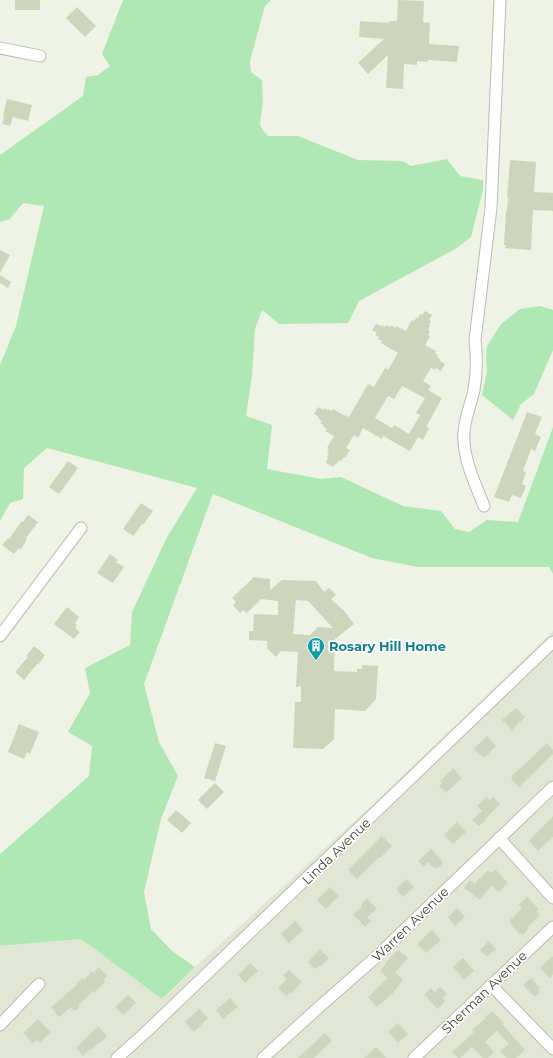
<svg xmlns="http://www.w3.org/2000/svg" width="553" height="1058" viewBox="0 0 553 1058" font-family="Montserrat,sans-serif">
<style>
.residential{fill:#e1e7d4}
.green{fill:#afe8b5}
.building{fill:#ced5bc;fill-rule:evenodd}
.lines{fill:none;stroke-linecap:round;stroke-linejoin:round}
.street-casing{stroke:#b8bfa9;stroke-width:13}
.street{stroke:#fff;stroke-width:11}
.labels{text-anchor:middle;stroke-width:3.5;stroke-linejoin:round;paint-order:stroke}
.culture-label{font-size:13px;font-weight:bold;fill:#0d838f;stroke:#fff;text-anchor:start}
.street-label{font-size:13px;fill:#424635;stroke:#fff}
</style>
<rect width="100%" height="100%" fill="#eff3e6"/>
<polygon class="residential" points="553,631 553,1058 0,1058 0,946 81,939 163,999 195,967 372,805"/>
<g class="green">
<polygon points="123,0 271,0 265,6 250,61 251,72 262,80 263,99 260,125 264,132 268,136 298,136 358,160 402,161 411,166 447,159 460,176 483,180 483,190 471,237 457,248 359,301 348,323 279,324 262,310 255,329 252,376 246,416 272,425 267,469 321,479 341,477 403,506 441,511 455,529 469,532 487,520 518,522 553,427 553,574 549,567 418,567 372,558 213,494 144,684 159,742 178,776 161,819 144,892 151,929 172,951 195,967 162,999 81,939 0,946 0,854 89,776 92,746 68,732 90,693 85,668 130,645 132,612 166,539 197,488 47,448 24,468 23,499 10,503 0,521 0,365 16,326 44,206 23,203 10,219 0,222 0,155 83,96 86,77 98,75 110,66 102,54"/>
<polygon points="540,306 553,310 553,350 534,394 521,404 513,420 482,395 487,372 486,360 487,346 501,324 520,309"/>
</g>
<g class="building">
<rect x="15" y="0" width="25" height="10"/>
<polygon points="398,0 424,1 423,22 430,23 429,44 459,46 457,62 428,60 428,62 417,61 417,65 404,64 403,89 386,88 388,55 368,74 358,63 384,39 359,37 360,21 389,23 389,21 397,21"/>
<polygon points="77,7 96,26 85,37 66,18"/>
<polygon points="7,99 32,105 28,121 13,117 10,126 2,124 4,117 3,116"/>
<polygon points="510,160 536,162 534,192 553,193 553,211 533,210 531,250 505,248 506,245 504,245 506,211 507,211 508,197 507,197"/>
<polygon points="0,250 10,255 0,273"/>
<polygon points="0,275 11,282 8,288 0,283"/>
<path d="M425,311L432,315L429,320L431,321L429,325L430,326L428,330L430,331L428,335L430,336L425,345L436,351L435,353L438,355L437,357L441,360L440,361L445,364L441,371L436,368L435,370L431,368L423,381L431,386L428,390L442,398L426,427L429,428L423,440L418,437L410,451L383,436L382,439L363,428L358,438L354,435L346,448L350,450L345,458L344,457L341,461L339,460L337,464L336,463L333,467L326,463L328,458L327,457L329,454L327,452L329,449L327,448L334,436L325,431L327,429L323,426L324,425L320,423L322,421L318,418L319,417L314,414L318,407L323,410L324,408L327,410L328,409L332,411L333,409L345,416V415L349,417L368,384L374,387L385,368L388,370L398,353L381,343L382,341L378,339L379,337L375,335L377,333L372,330L376,324L381,326L382,325L385,327L387,325L390,327L391,325L395,328L396,326L406,331L412,320L414,321L417,317L418,318L420,314L422,315ZM402,386L425,398L416,413L420,415L409,434L394,425L392,428L375,418L388,396L394,399Z"/>
<polygon points="527,412 542,417 535,434 541,437 535,451 531,449 523,471 526,472 522,484 526,486 521,498 512,495 509,502 494,497"/>
<polygon points="68,461 78,468 59,494 49,487"/>
<polygon points="141,503 153,511 143,525 142,524 133,536 123,529"/>
<polygon points="28,515 38,522 26,538 27,539 21,549 19,548 14,554 2,545 8,538 9,539 22,521 23,522"/>
<polygon points="110,554 118,560 116,562 124,567 113,583 97,573"/>
<path d="M254,577L270,579V590L282,580L316,581L324,592L329,588L336,595L331,599L345,612L354,624L335,639L334,671L357,672V669H362V665L378,666L376,699L365,711L335,709L334,739L323,749L293,748L295,702H301V686L296,687L298,652L281,651L276,657L267,648V641L249,640V631H253L254,614L278,615V601L261,599L247,613L243,610L240,613L233,605L236,602L232,598ZM296,600L308,601L333,628L318,627L310,635L293,634Z"/>
<polygon points="67,607 79,617 75,623 77,625 75,628 80,632 74,639 54,624"/>
<polygon points="34,646 45,655 38,665 37,664 24,680 15,672 28,657 26,656"/>
<polygon points="516,708 525,717 512,730 502,720"/>
<polygon points="19,724 39,732 30,754 27,752 24,759 8,752"/>
<polygon points="487,736 496,746 484,758 474,749"/>
<polygon points="215,743 226,746 215,781 204,778"/>
<polygon points="547,743 553,750 553,754 519,787 511,779 512,777 512,776"/>
<polygon points="453,768 462,778 446,793 439,786 442,783 440,781"/>
<polygon points="215,783 224,792 207,809 198,800"/>
<polygon points="486,797 490,800 493,797 500,804 485,819 486,820 479,826 472,820 482,811 477,806"/>
<polygon points="176,810 191,823 182,833 167,820"/>
<polygon points="553,816 553,837 538,851 529,841"/>
<polygon points="457,822 466,832 453,844 444,835"/>
<polygon points="382,836 392,846 380,858 379,857 357,879 348,870"/>
<polygon points="431,849 442,860 441,861 443,863 437,869 435,867 434,868 428,862 424,867 418,861"/>
<polygon points="495,869 508,883 498,892 492,885 480,900 464,888 470,880 474,884 488,870 491,873"/>
<polygon points="407,879 414,887 403,897 396,889"/>
<polygon points="330,887 339,896 326,909 317,900"/>
<polygon points="527,897 539,909 536,911 540,915 527,928 528,929 523,935 521,933 520,934 511,925 512,924 509,921 522,908 519,905"/>
<polygon points="367,898 377,909 367,917 371,921 365,927 353,914 362,906 361,904"/>
<polygon points="457,908 465,917 455,926 448,917"/>
<polygon points="295,921 303,930 289,943 281,934"/>
<polygon points="432,930 441,940 426,953 417,944"/>
<polygon points="489,941 496,949 487,957 480,950"/>
<polygon points="320,949 329,958 321,967 319,965 315,969 308,962"/>
<polygon points="398,950 408,958 395,973 403,979 393,993 377,1007 368,997 388,978 380,971 392,955 393,956"/>
<polygon points="553,956 553,974 550,978 540,968"/>
<polygon points="463,958 474,971 464,980 453,967"/>
<polygon points="250,963 258,971 245,983 238,975"/>
<polygon points="99,967 107,976 103,980 105,982 95,992 93,991 78,1005 80,1007 74,1011 71,1007 59,1017 51,1007 77,985 76,984 82,978 84,980 92,971 93,973"/>
<polygon points="289,970 302,982 292,993 291,992 286,996 278,988 287,979 283,975"/>
<polygon points="531,978 540,988 538,990 540,992 535,997 523,985"/>
<polygon points="440,987 447,994 442,998 445,1001 438,1009 424,995 431,988 435,992"/>
<polygon points="128,995 136,1003 123,1015 115,1007"/>
<polygon points="230,998 238,1007 223,1019 216,1010"/>
<polygon points="199,1009 208,1018 194,1032 185,1022"/>
<polygon points="492,1011 504,1023 502,1024 525,1050 516,1058 507,1058 500,1051 509,1044 497,1031 485,1042 494,1052 488,1058 483,1058 472,1047 460,1058 458,1058 452,1052 474,1032 472,1030 486,1018 485,1017"/>
<polygon points="38,1019 51,1032 40,1043 37,1040 33,1043 23,1033"/>
<polygon points="398,1023 408,1034 398,1043 388,1032"/>
<polygon points="98,1026 107,1036 91,1050 90,1049 83,1056 76,1048"/>
<polygon points="325,1033 332,1041 314,1058 298,1058"/>
<polygon points="376,1047 386,1058 364,1058"/>
</g>
<g class="lines">
<defs>
<g id="street">
<polyline points="0,48 40,56"/>
<path d="M484,506C475,483 462,457 464,432C465,417 471,404 474,390C477,373 477,357 475,340L491,208L500,0"/>
<polyline points="0,636 81,528"/>
<polyline points="499,838 553,898"/>
<polyline points="491,985 553,1049"/>
<polyline points="0,1025 39,984"/>
<polyline points="117,1058 146,1032 553,642"/>
<polyline points="263,1058 318,1008 375,958 553,787"/>
<polyline points="414,1058 553,927"/>
</g>
</defs>
<use href="#street" class="street-casing"/>
<use href="#street" class="street"/>
</g>
<defs>
<symbol id="building-pin" viewBox="-11 -11 22 30"><path d="M0 17L-7.5 6A9.5 9.5 0 1 1 7.5 6Z" fill="#0f9aa8" stroke="#fff"/><path d="M-4-6H4V6H1V3H-1V6H-4ZM-2.5-4.3h1.7v1.8h-1.7ZM.8-4.3h1.7v1.8H.8ZM-2.5-1h1.7V.8h-1.7ZM.8-1h1.7V.8H.8Z" fill="#fff"/></symbol>
</defs>
<g fill-rule="evenodd">
<use href="#building-pin" x="306" y="636" width="20" height="27"/>
</g>
<g class="labels">
<g class="culture-label">
<text x="329" y="651">Rosary Hill Home</text>
</g>
<g class="street-label">
<text transform="translate(336 851) rotate(-44)" y="5">Linda Avenue</text>
<text transform="translate(410 924) rotate(-44)" y="5">Warren Avenue</text>
<text transform="translate(484 992) rotate(-44)" y="5">Sherman Avenue</text>
</g>
</g>
</svg>
